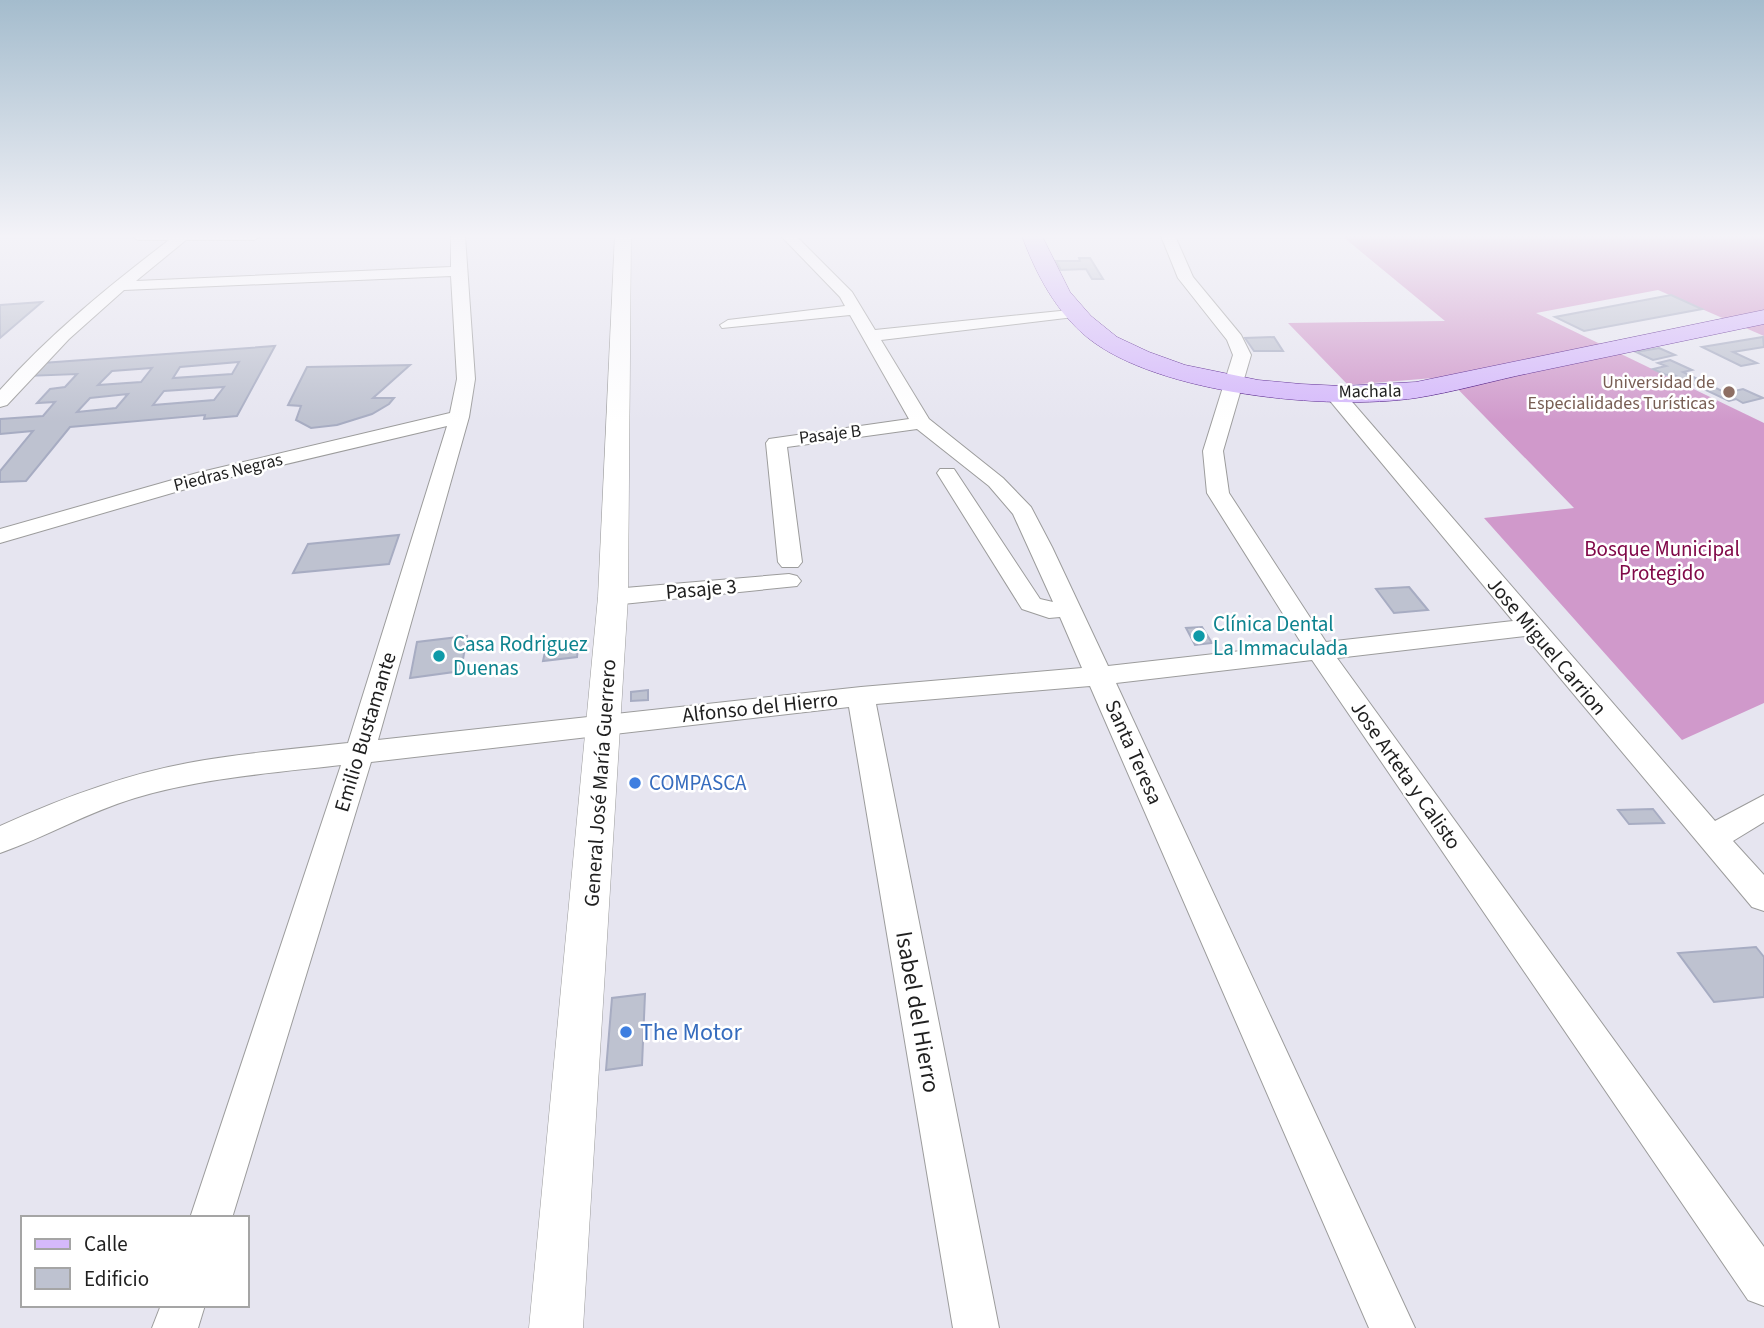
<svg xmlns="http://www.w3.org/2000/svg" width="1764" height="1328" viewBox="0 0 1764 1328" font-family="'Source Sans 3',sans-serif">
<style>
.forest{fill:#d099cb}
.building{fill:#bec2d0;stroke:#a7acc2;stroke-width:2;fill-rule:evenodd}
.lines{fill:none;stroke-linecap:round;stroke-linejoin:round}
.minor-casing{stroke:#9c9c9c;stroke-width:2}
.tertiary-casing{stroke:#9c9c9c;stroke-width:1}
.secondary-casing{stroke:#3d037a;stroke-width:1}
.minor{fill:#fff;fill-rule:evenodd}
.tertiary{fill:#fff;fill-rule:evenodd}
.secondary{fill:#d5b9fb;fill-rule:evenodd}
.education-dot{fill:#8d6e63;stroke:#fff;stroke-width:2.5}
.culture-dot{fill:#0f9aa8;stroke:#fff;stroke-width:2.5}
.shop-dot{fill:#3f7fe0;stroke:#fff;stroke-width:2.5}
.labels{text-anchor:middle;stroke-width:5;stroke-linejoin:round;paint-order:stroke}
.far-education-label{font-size:18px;fill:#785e54;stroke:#fff;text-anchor:end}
.far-street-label{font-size:18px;fill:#1f1f1f;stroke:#fff}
.park-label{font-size:21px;fill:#810949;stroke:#fff}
.street-label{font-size:21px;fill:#1f1f1f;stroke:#fff}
.culture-label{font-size:21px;fill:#0d838f;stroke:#fff;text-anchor:start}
.shop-label{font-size:21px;fill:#366cbe;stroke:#fff;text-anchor:start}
.near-street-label{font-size:24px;fill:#1f1f1f;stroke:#fff}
.near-shop-label{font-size:24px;fill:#366cbe;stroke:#fff;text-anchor:start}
</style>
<rect width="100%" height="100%" fill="#e6e5f0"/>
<polygon class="forest" points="1342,236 1764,236 1764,336 1658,290 1536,313 1764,423 1764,703 1682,740 1484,518 1574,508 1446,377 1348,385 1288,323 1445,321"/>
<g class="building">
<polygon points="1079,258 1090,258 1103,279 1092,279 1086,269 1061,270 1056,261 1080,261"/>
<polygon points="1671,295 1702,309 1584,331 1555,317"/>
<polygon points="42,302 0,338 0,305"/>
<polygon points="1274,337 1283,351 1254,351 1245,338"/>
<polygon points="1763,337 1764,347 1733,352 1757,363 1741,366 1702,347"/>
<path d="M275,346L237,416L204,419L205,415L70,427L26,481L0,482V471L33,431L0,434V419L43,416L55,402L37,403L50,389L65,387L77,374L27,376L42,363ZM239,362L232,374L173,378L180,367ZM152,368L141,382L98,385L112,371ZM224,387L214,400L153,405L164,391ZM128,394L116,408L77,412L90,398Z"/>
<polygon points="1659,348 1675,355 1653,360 1636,352"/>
<polygon points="1670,360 1692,370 1683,372 1726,393 1743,389 1763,398 1743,403 1736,399 1729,401 1672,374 1666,375 1653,369 1666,366 1658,363"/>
<polygon points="410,365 373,398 394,398 389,404 372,414 337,425 311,428 296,420 301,406 288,405 307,367"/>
<polygon points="399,535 389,564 293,573 308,544"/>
<polygon points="1409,587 1428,610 1394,613 1376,589"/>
<polygon points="1202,627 1212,643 1195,645 1186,628"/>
<polygon points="467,636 461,671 410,678 417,642"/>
<polygon points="578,649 577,657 543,661 545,652"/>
<polygon points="648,690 648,700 631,701 631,692"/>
<polygon points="1653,809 1664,823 1629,824 1618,810"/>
<polygon points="1756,947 1764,957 1764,997 1714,1002 1678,953"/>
<polygon points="645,994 642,1065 606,1070 612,998"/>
</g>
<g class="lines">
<defs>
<g id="minor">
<path d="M131,236H261L254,240H186L136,281L451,267V236H465L475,379L469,417L378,740L861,687L1082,668L1060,617L1049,618L1022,609L937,473L940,469H954L1040,599L1053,602L1013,514L989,486L917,429L787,447L802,562L798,567H782L778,562L766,443L769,439L909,419L850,315L722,328L720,325L728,320L845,306L840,297L781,236H796L852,292L875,330L1080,309L1082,312L1080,315L1074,317L881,340L929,419L1003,478L1031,507L1052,547L1108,666L1302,644L1207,493L1203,451L1233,355L1227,340L1178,278L1161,236H1175L1193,277L1241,335L1251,355L1223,451L1229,493L1326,642L1513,621L1326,396L1324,392L1333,386L1340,388L1715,821L1764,795V822L1733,841L1764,875V911L1752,907L1525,636L1337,658L1764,1247V1306L1748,1300L1312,660L1116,683L1415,1328H1369L1090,686L876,704L999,1328H953L849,707L371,762L232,1218H190L341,765C272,773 202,778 135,798C88,812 46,837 0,853V826C60,799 123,775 188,763C241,753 295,749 348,743L447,426L210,482L0,543V529L197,473L450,413L457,379L451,276L124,290L69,339L7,405L0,407V390C51,333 109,286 169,240H138Z"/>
<polygon points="789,574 797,576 801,581 797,586 613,605 604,602 601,597 604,592 613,589"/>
<polygon points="161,1305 205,1305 198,1328 152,1328"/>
</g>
<polygon id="tertiary" points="615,236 631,236 628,597 583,1328 529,1328 598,597"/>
<path id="secondary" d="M1022,236H1042L1070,292L1091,316L1117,337L1149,352L1185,365L1258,380L1301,384L1342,386L1416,382L1764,310V324C1686,340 1608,357 1530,373C1492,381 1454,392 1416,398C1328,411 1158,394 1088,338C1056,312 1036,274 1022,236Z"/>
</defs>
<use href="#minor" class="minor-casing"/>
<use href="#tertiary" class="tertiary-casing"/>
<use href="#secondary" class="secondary-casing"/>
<use href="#minor" class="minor"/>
<use href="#tertiary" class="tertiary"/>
<use href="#secondary" class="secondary"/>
</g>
<linearGradient id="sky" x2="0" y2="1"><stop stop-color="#a4bccd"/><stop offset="0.56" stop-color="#f4f3f8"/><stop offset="1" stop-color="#f4f3f8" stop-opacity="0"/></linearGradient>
<rect width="1764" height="422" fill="url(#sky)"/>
<circle class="education-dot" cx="1729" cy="392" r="7"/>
<g class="culture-dot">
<circle cx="1199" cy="636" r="7"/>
<circle cx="439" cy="656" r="7"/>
</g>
<g class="shop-dot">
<circle cx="635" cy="783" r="7"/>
<circle cx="626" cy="1032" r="7"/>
</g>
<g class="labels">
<g class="far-education-label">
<text x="1715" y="388">Universidad de<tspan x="1715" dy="21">Especialidades Turísticas</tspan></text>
</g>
<g class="far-street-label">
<text transform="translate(1370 391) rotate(-1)" y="6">Machala</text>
<text transform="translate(830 434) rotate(-7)" y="6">Pasaje B</text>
<text transform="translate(228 472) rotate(-14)" y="6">Piedras Negras</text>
</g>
<g class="park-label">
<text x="1662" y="556">Bosque Municipal<tspan x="1662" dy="24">Protegido</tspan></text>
</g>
<g class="street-label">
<text transform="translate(701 589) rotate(-5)" y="7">Pasaje 3</text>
<text transform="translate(1547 646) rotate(50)" y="7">Jose Miguel Carrion</text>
<text transform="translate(760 707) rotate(-6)" y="7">Alfonso del Hierro</text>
<text transform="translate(365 732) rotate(-73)" y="7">Emilio Bustamante</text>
<text transform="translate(1134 752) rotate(66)" y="7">Santa Teresa</text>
<text transform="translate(1406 775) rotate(55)" y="7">Jose Arteta y Calisto</text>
<text transform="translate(600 783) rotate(-86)" y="7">General José María Guerrero</text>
</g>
<g class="culture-label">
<text x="1213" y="631">Clínica Dental<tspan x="1213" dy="24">La Immaculada</tspan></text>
<text x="453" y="651">Casa Rodriguez<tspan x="453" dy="24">Duenas</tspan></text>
</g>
<g class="shop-label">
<text x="649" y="790">COMPASCA</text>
</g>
<g class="near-street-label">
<text transform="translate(918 1012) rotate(80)" y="8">Isabel del Hierro</text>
</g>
<g class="near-shop-label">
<text x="640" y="1040">The Motor</text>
</g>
</g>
<rect x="21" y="1216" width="228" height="91" fill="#ffffff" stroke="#a5a5a5" stroke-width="2"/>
<rect x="35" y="1239" width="35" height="10" fill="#d5b9fb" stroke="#a5a5a5" stroke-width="2"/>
<text x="84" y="1251" font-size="21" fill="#1f1f1f">Calle</text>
<rect x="35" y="1268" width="35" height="21" fill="#bec2d0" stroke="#a5a5a5" stroke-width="2"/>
<text x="84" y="1286" font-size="21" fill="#1f1f1f">Edificio</text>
</svg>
